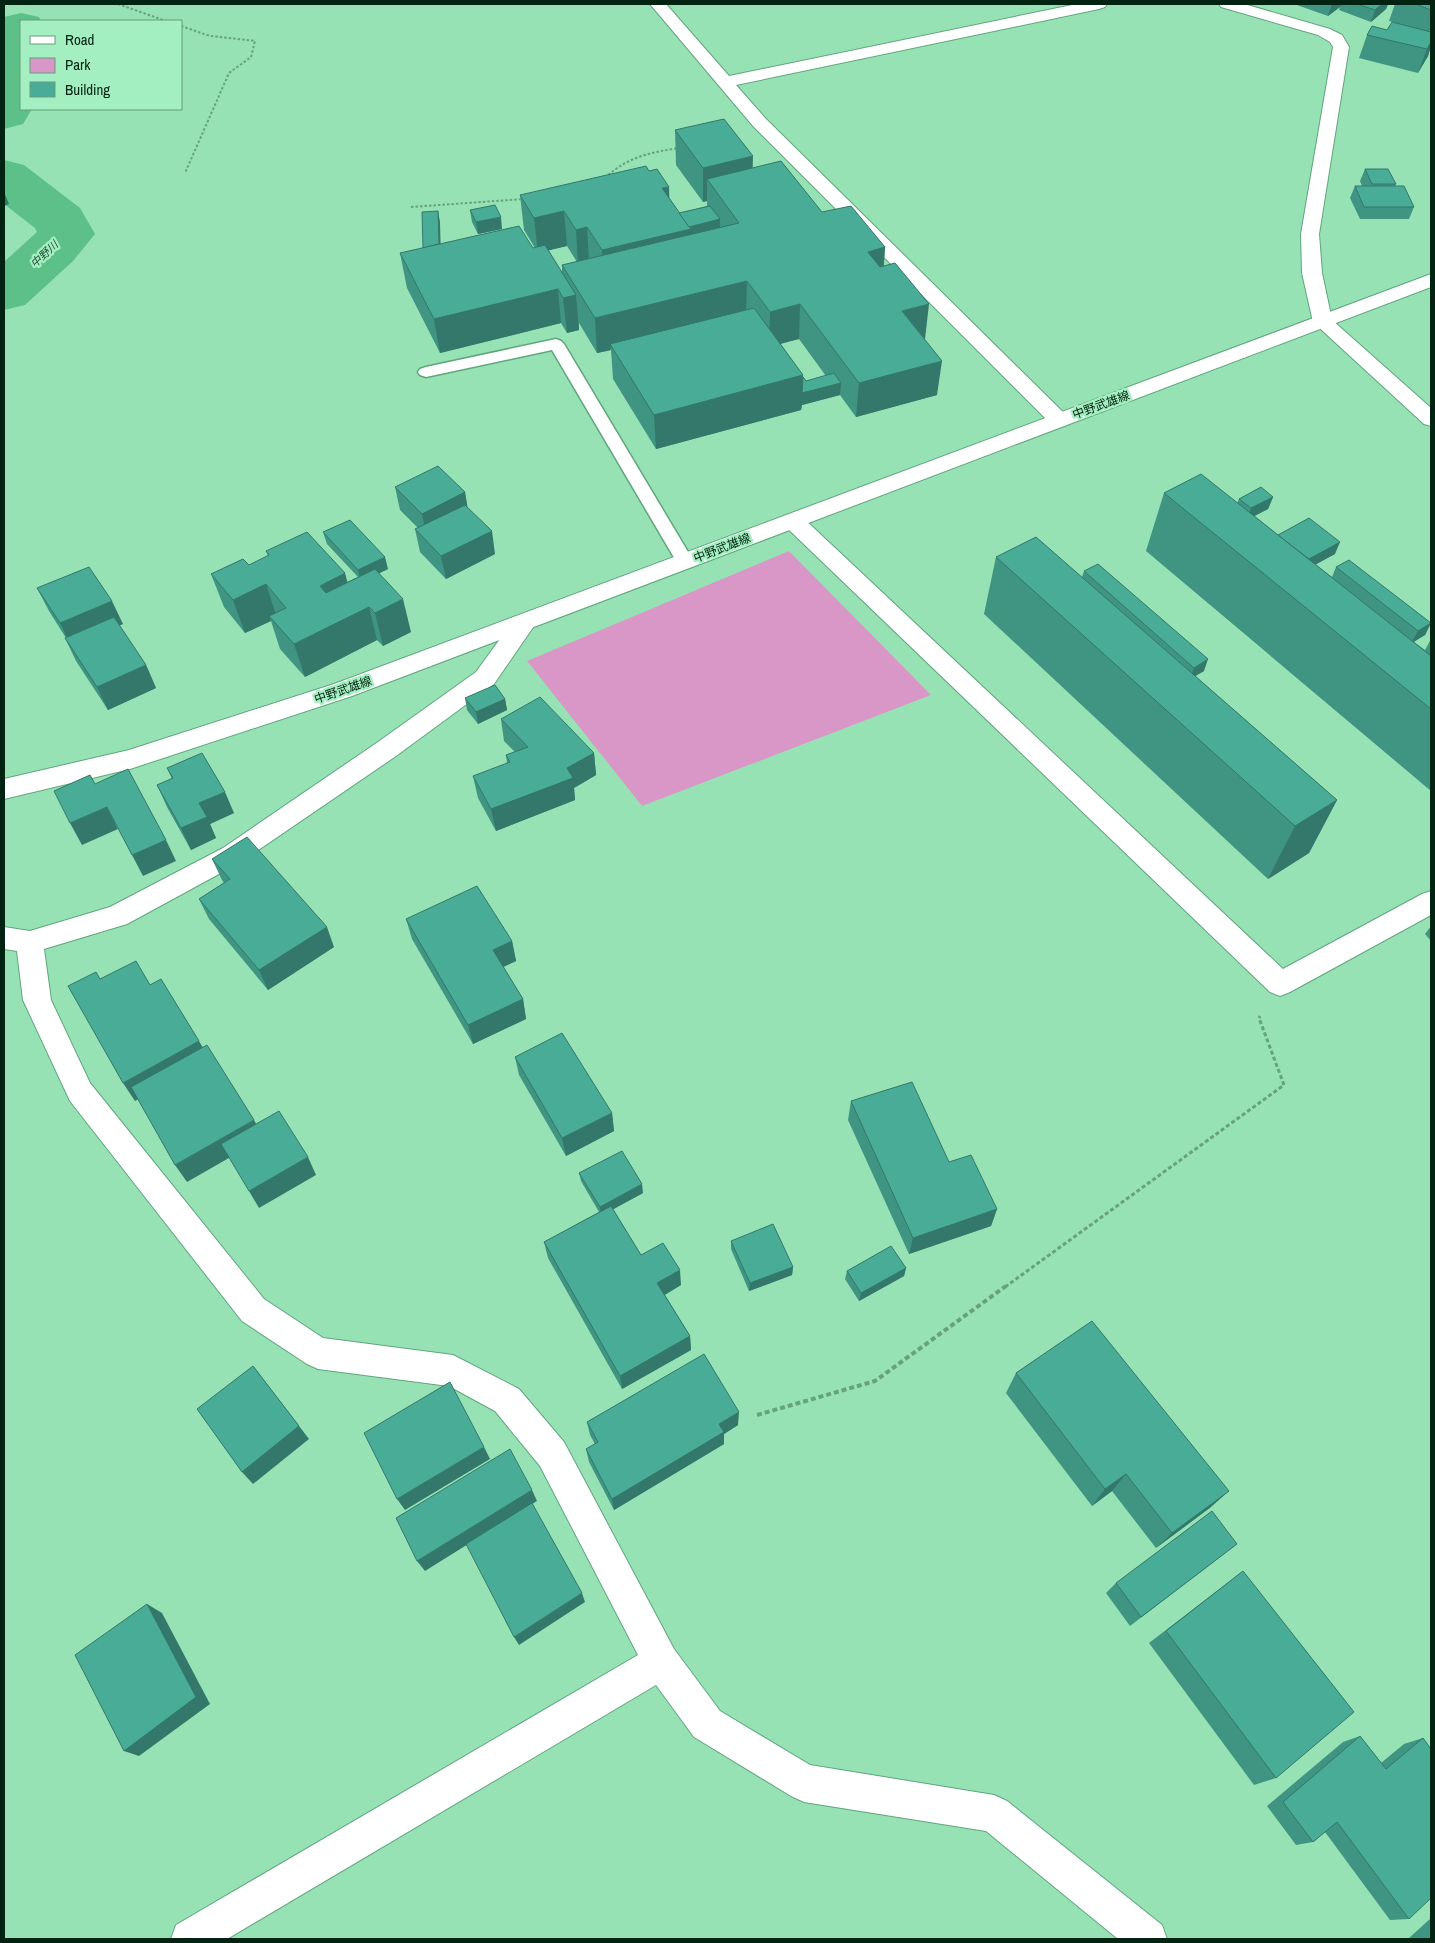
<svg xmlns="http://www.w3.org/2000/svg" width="1435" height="1943" viewBox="0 0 1435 1943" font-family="'Archivo Narrow','Noto Sans JP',sans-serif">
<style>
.green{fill:#d997c7}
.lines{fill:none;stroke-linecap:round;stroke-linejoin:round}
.river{fill:#5cc088;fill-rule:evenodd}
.service-casing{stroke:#5ea77c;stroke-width:3}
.minor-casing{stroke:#5ea77c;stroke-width:2}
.secondary-casing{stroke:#5ea77c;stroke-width:2}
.path-far2{stroke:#66a27e;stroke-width:2;stroke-dasharray:2.5 2;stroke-linecap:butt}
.path-far1{stroke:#66a27e;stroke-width:3;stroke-dasharray:4 2.5;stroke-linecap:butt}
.path{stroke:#66a27e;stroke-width:4;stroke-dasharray:5 3;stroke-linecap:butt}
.service{fill:#fff;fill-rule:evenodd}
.minor{fill:#fff;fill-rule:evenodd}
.secondary{fill:#fff;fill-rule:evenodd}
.wall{fill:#3f9482;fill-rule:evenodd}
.shaded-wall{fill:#33786a}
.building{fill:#49ac97;stroke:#33786a}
.labels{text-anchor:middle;stroke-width:4.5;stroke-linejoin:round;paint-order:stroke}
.far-water-label{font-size:11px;font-style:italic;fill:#224c35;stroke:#a4efc1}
.street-label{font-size:12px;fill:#032312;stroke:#a4efc1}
</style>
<rect width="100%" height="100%" fill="#97e2b4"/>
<polygon class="green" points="789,551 931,695 642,806 527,661"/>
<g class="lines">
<g class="river">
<polygon points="21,13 39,17 41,21 21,21 21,109 32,109 23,124 4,129 4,17"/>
<polygon points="4,160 24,165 80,208 95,234 73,261 25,305 4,310 4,262 37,232 35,228 4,204"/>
</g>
<defs>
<polygon id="service" points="556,339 561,341 564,344 694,562 691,566 685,568 679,566 552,350 426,377 420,375 418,372 420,369 426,367"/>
<g id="minor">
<polygon points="650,4 666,4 729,76 1077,4 1107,4 1105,7 1099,9 736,85 765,118 1066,415 1070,420 1066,425 1059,427 1052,425 753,126"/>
<polygon points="1219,4 1244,4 1330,29 1342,35 1349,47 1319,234 1322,273 1332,320 1431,408 1431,426 1424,424 1313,322 1302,273 1301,234 1333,47 1330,42 1318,35 1221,7"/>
<polygon points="793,513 801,516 1283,969 1422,894 1431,891 1431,915 1290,992 1280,996 1270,992 785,526 782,521 785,516"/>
<polygon points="524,615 532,617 536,623 494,684 396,756 241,862 127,924 44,949 51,1000 90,1083 264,1299 323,1338 453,1355 519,1389 564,1442 674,1649 720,1711 810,1765 994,1795 1007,1801 1162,1925 1167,1939 1118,1939 986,1831 804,1802 791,1796 694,1737 656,1685 227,1939 171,1939 176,1925 638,1655 540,1466 495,1411 449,1386 318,1369 307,1364 242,1321 70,1101 23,1000 17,951 4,949 4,927 30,931 110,907 223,848 378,742 476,672 516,617"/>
</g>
<polygon id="secondary" points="1431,274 1431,287 352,696 130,769 4,799 4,779 129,750 334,684"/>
</defs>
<use href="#service" class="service-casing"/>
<use href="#minor" class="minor-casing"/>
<use href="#secondary" class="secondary-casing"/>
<g class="path-far2">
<polyline points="118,4 166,21"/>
<polyline points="181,26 210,36 255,41 251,57 229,73 185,173"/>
<path d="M605,178C627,157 651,152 680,148"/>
<polyline points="411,207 524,199"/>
</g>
<polyline class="path-far1" points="1005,1287 1284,1085 1259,1018 1260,1016"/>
<polyline class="path" points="757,1415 875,1381 1006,1286"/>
<use href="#service" class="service"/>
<use href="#minor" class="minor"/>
<use href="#secondary" class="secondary"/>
</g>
<g class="wall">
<polygon points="1294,4 1388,4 1386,9 1371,22 1339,10 1340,7 1328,16"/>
<polygon points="1395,4 1431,4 1431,49 1430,49 1428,56 1418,73 1359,58 1367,35 1387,30 1396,23 1389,21"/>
<path d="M675,130L753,168L822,212L885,247L884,266L925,339L937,395L856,417L840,395L802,405L801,410L656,449L613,379L611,350L597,353L579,323V330L567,333L561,323L440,353L407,288L400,253L423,248L438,211L440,223V244L533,248H535L524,230L520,195L670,199L679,213L707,206V201L703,202L676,165ZM567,246L577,262L562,265V272L548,250ZM799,339L826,376L806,381L780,343Z"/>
<polygon points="1365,169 1396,184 1395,186 1414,207 1409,219 1360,219 1350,198 1355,186 1362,186 1360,181"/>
<polygon points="470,210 502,229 478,234 472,222"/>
<polygon points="395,487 465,492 467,507 495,554 446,579 420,552 415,529 418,528 400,510"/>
<polygon points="1164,493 1237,503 1239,499 1273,497 1268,509 1254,516 1278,535 1335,554 1315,564 1332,577 1336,567 1431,623 1425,635 1414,642 1425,650 1431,639 1431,791 1146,551"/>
<polygon points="323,532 388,569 379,573 411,632 383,646 377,640 305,677 280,649 271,621 245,633 224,607 211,574 249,565 268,556 266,551 347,582 358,577 327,544"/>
<polygon points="996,557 1082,577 1084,571 1204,671 1195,676 1337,800 1309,853 1268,879 984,614"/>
<polygon points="37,588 123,624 119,625 146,665 156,688 108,710 76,661 65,638 66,638 49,611"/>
<polygon points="465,698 505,699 507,710 478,724 467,710"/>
<polygon points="501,719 594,753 596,775 574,788 575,800 496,831 478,798 473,776 507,764 506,755 515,752 504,741"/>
<polygon points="167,768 234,813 210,824 216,838 191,850 167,807 157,785 172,779"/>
<polygon points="212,859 334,947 268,990 209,919 199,899 224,883 222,880"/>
<polygon points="406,919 512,941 516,961 503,967 523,999 526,1019 473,1044 412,939"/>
<polygon points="1431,926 1431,941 1425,934"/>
<polygon points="515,1057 612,1113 614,1131 566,1156 519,1075"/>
<polygon points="851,1101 949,1162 997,1209 991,1226 909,1254 848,1120"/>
<polygon points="579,1173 643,1193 613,1209 641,1255 681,1285 665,1295 690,1336 691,1350 622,1389 548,1258 544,1242 599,1212 581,1181"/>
<polygon points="731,1241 793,1267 792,1275 749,1291 731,1249"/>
<polygon points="906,1268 904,1276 859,1301 845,1279 847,1271"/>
<polygon points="1016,1373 1211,1507 1156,1548 1112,1491 1092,1506 1006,1393"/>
<polygon points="587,1422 738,1425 724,1434 724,1444 614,1510 589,1462 586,1449 595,1444 590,1435"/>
<polygon points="1224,1554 1130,1626 1106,1593 1116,1583"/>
<polygon points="1243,1571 1276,1778 1254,1785 1149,1643"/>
<polygon points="1360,1736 1381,1763 1404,1744 1423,1738 1409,1919 1390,1920 1325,1832 1313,1842 1296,1845 1267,1806 1343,1742"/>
<polygon points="1431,1918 1431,1939 1408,1939"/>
</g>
<g class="shaded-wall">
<polygon points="1332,4 1341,4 1340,7 1328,16"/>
<polygon points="1382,4 1388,4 1386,9 1371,22 1375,10"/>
<polygon points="1431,42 1431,46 1428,56 1418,73 1427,49"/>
<polygon points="753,156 752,191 707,179 707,201 703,202 703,168"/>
<polygon points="669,187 670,221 662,188"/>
<polygon points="4,192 9,204 4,206"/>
<polygon points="438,211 440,223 441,260 439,248"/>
<polygon points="564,211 567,246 538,253 534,218"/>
<polygon points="501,217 502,229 478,234 476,222"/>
<polygon points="720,219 720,231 604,285 602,250 676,230"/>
<polygon points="587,227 589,262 578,265 576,230"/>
<polygon points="885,247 882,282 868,252"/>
<polygon points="747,281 746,315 610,344 611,350 597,353 595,318"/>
<polygon points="558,289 561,323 440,353 434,319"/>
<polygon points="576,295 579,330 567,333 563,298"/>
<polygon points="800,304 799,339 769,347 770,312"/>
<polygon points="929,304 925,339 902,311"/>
<polygon points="942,361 937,395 856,417 859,383"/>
<polygon points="803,375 802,393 841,383 840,395 802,405 801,410 656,449 654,415"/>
<polygon points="465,492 469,516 427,537 422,514"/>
<polygon points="1273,497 1268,509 1247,520 1251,508"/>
<polygon points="492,531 495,554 446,579 441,556"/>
<polygon points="1340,542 1335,554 1304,571 1309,559"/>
<polygon points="385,557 388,569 361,582 358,570"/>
<polygon points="345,573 354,607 330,619 320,586"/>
<polygon points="266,584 277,618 269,616 271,621 245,633 233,600"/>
<polygon points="403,599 411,632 383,646 375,613"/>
<polygon points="112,601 123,624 71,646 60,623"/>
<polygon points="369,607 377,640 305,677 294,644"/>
<polygon points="1431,623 1425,635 1411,643 1418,631"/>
<polygon points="1208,659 1204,671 1190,679 1194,668"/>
<polygon points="146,665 156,688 108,710 97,687"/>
<polygon points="505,699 507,710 478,724 476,712"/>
<polygon points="594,753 596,775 574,788 575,800 496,831 491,809"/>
<polygon points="225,792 234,813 210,824 216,838 191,850 181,828 199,803"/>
<polygon points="1337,800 1309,853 1268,879 1295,826"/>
<polygon points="107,807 118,829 82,845 70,823"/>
<polygon points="166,840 176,861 143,876 132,855"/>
<polygon points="327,927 334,947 268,990 259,970"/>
<polygon points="512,941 516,961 497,970 493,950"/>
<polygon points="523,999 526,1019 473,1044 468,1025"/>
<polygon points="199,1041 210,1060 135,1101 123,1083"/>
<polygon points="612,1113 614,1131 566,1156 562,1138"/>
<polygon points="254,1120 264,1138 187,1182 175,1165"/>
<polygon points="308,1157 316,1175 259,1208 249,1191"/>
<polygon points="642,1184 643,1193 601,1216 600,1207"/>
<polygon points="997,1209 991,1226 909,1254 913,1238"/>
<polygon points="793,1267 792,1275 749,1291 750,1283"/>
<polygon points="906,1268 904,1276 859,1301 861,1293"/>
<polygon points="680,1270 681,1285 659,1298 657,1283"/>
<polygon points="690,1336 691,1350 622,1389 620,1376"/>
<polygon points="253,1366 309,1439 253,1484 242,1472"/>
<polygon points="739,1412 738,1425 724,1434 724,1444 614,1510 612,1499 719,1424"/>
<polygon points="484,1447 490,1459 405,1510 397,1499"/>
<polygon points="1126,1474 1112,1491 1092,1506 1105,1489"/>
<polygon points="532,1490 537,1501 425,1571 417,1561"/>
<polygon points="1229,1491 1211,1507 1156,1548 1172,1533"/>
<polygon points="582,1593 585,1602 519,1645 514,1637"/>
<polygon points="147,1604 162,1613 210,1704 139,1756 124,1751"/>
</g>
<g class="building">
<polygon points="1357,4 1382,4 1375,10"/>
<polygon points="1415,4 1431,4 1431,10"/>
<polygon points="1392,22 1431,32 1431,42 1427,49 1367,35 1372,26 1387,30"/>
<polygon points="1431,28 1431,32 1427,31"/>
<polygon points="724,119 753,156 703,168 675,130"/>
<polygon points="781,161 822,212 851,206 885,247 868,252 880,267 895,263 929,304 902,311 942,361 859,383 800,304 770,312 747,281 595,318 562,265 739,223 707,179"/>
<polygon points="646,166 649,171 657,169 669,187 662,188 691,229 602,250 587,227 576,230 564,211 534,218 520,195"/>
<polygon points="1365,169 1388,169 1396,184 1372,184"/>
<polygon points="1355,186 1404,186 1414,207 1364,207"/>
<polygon points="495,205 501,217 476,222 470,210"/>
<polygon points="710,206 720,219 689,227 679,213"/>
<polygon points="438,211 439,244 423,248 422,212"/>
<polygon points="519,226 533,248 545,245 576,295 563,298 558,289 434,319 400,253"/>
<polygon points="754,308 803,375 654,415 610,344"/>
<polygon points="834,373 841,383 802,393 803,377 806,381"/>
<polygon points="438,466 465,492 422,514 395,487"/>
<polygon points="1201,474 1431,656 1431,709 1164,493"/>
<polygon points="1261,487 1273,497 1251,508 1239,499"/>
<polygon points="465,505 492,531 441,556 415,529"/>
<polygon points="1309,518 1340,542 1309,559 1278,535"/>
<polygon points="350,520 385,557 358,570 323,532"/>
<polygon points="307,532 345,573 320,586 326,593 375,569 403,599 375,613 369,607 294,644 269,616 286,608 266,584 233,600 211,574 243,559 249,565 269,555 266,551"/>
<polygon points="1036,537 1337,800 1295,826 996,557"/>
<polygon points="1349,560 1431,623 1418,631 1336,567"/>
<polygon points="1098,564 1208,659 1194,668 1084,571"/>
<polygon points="89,567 112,601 60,623 37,588"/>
<polygon points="114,617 146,665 97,687 65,638"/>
<polygon points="495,685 505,699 476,712 465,698"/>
<polygon points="540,697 594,753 567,768 573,778 491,809 473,776 510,762 506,755 528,747 501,719"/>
<polygon points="202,753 225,792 199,803 207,817 181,828 157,785 173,778 167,768"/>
<polygon points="128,769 166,840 132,855 107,807 70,823 54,791 90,775 95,784"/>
<polygon points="247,837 327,927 259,970 199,899 230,879 212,859"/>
<polygon points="477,886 512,941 493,950 523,999 468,1025 406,919"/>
<polygon points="136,961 150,985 161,979 199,1041 123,1083 68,986 96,972 100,979"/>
<polygon points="562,1033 612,1113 562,1138 515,1057"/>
<polygon points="207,1045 254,1120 175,1165 131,1087"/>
<polygon points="912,1082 949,1162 971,1155 997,1209 913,1238 851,1101"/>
<polygon points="279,1111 308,1157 249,1191 221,1144"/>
<polygon points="622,1151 642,1184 600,1207 579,1173"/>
<polygon points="611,1206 641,1255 663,1243 680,1270 657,1283 690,1336 620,1376 544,1242"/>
<polygon points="773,1224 793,1267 750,1283 731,1241"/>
<polygon points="891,1246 906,1268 861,1293 847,1271"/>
<polygon points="1092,1321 1229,1491 1172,1533 1126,1474 1105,1489 1016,1373"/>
<polygon points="704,1354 739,1412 719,1424 724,1432 612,1499 586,1449 598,1442 587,1422"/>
<polygon points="253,1366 299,1426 242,1472 197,1409"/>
<polygon points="450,1382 484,1447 397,1499 364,1433"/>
<polygon points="510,1449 532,1490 417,1561 396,1518"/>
<polygon points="532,1503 582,1593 514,1637 466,1544"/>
<polygon points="1212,1511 1237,1544 1141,1617 1116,1583"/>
<polygon points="1243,1571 1354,1712 1276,1778 1166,1631"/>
<polygon points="147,1604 196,1697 124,1751 75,1655"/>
<polygon points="1360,1736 1386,1769 1423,1738 1431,1749 1431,1898 1409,1919 1337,1822 1313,1842 1283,1802"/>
</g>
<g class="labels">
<g class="far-water-label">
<text transform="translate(44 254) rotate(-43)" y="4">中野川</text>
</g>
<g class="street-label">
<text transform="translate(1101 405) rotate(-20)" y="4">中野武雄線</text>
<text transform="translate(722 548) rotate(-21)" y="4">中野武雄線</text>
<text transform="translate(343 690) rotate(-19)" y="4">中野武雄線</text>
</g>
</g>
<rect width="1435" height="1943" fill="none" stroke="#032312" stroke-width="10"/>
<rect x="20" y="20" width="162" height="90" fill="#a4efc1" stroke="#649d7b"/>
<rect x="30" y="36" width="25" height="8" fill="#ffffff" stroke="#649d7b"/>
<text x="65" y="45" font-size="15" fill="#032312">Road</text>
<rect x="30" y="58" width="25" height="15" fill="#d997c7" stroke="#649d7b"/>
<text x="65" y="70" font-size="15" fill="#032312">Park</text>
<rect x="30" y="82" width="25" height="15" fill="#49ac97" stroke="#649d7b"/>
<text x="65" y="95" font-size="15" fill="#032312">Building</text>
</svg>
